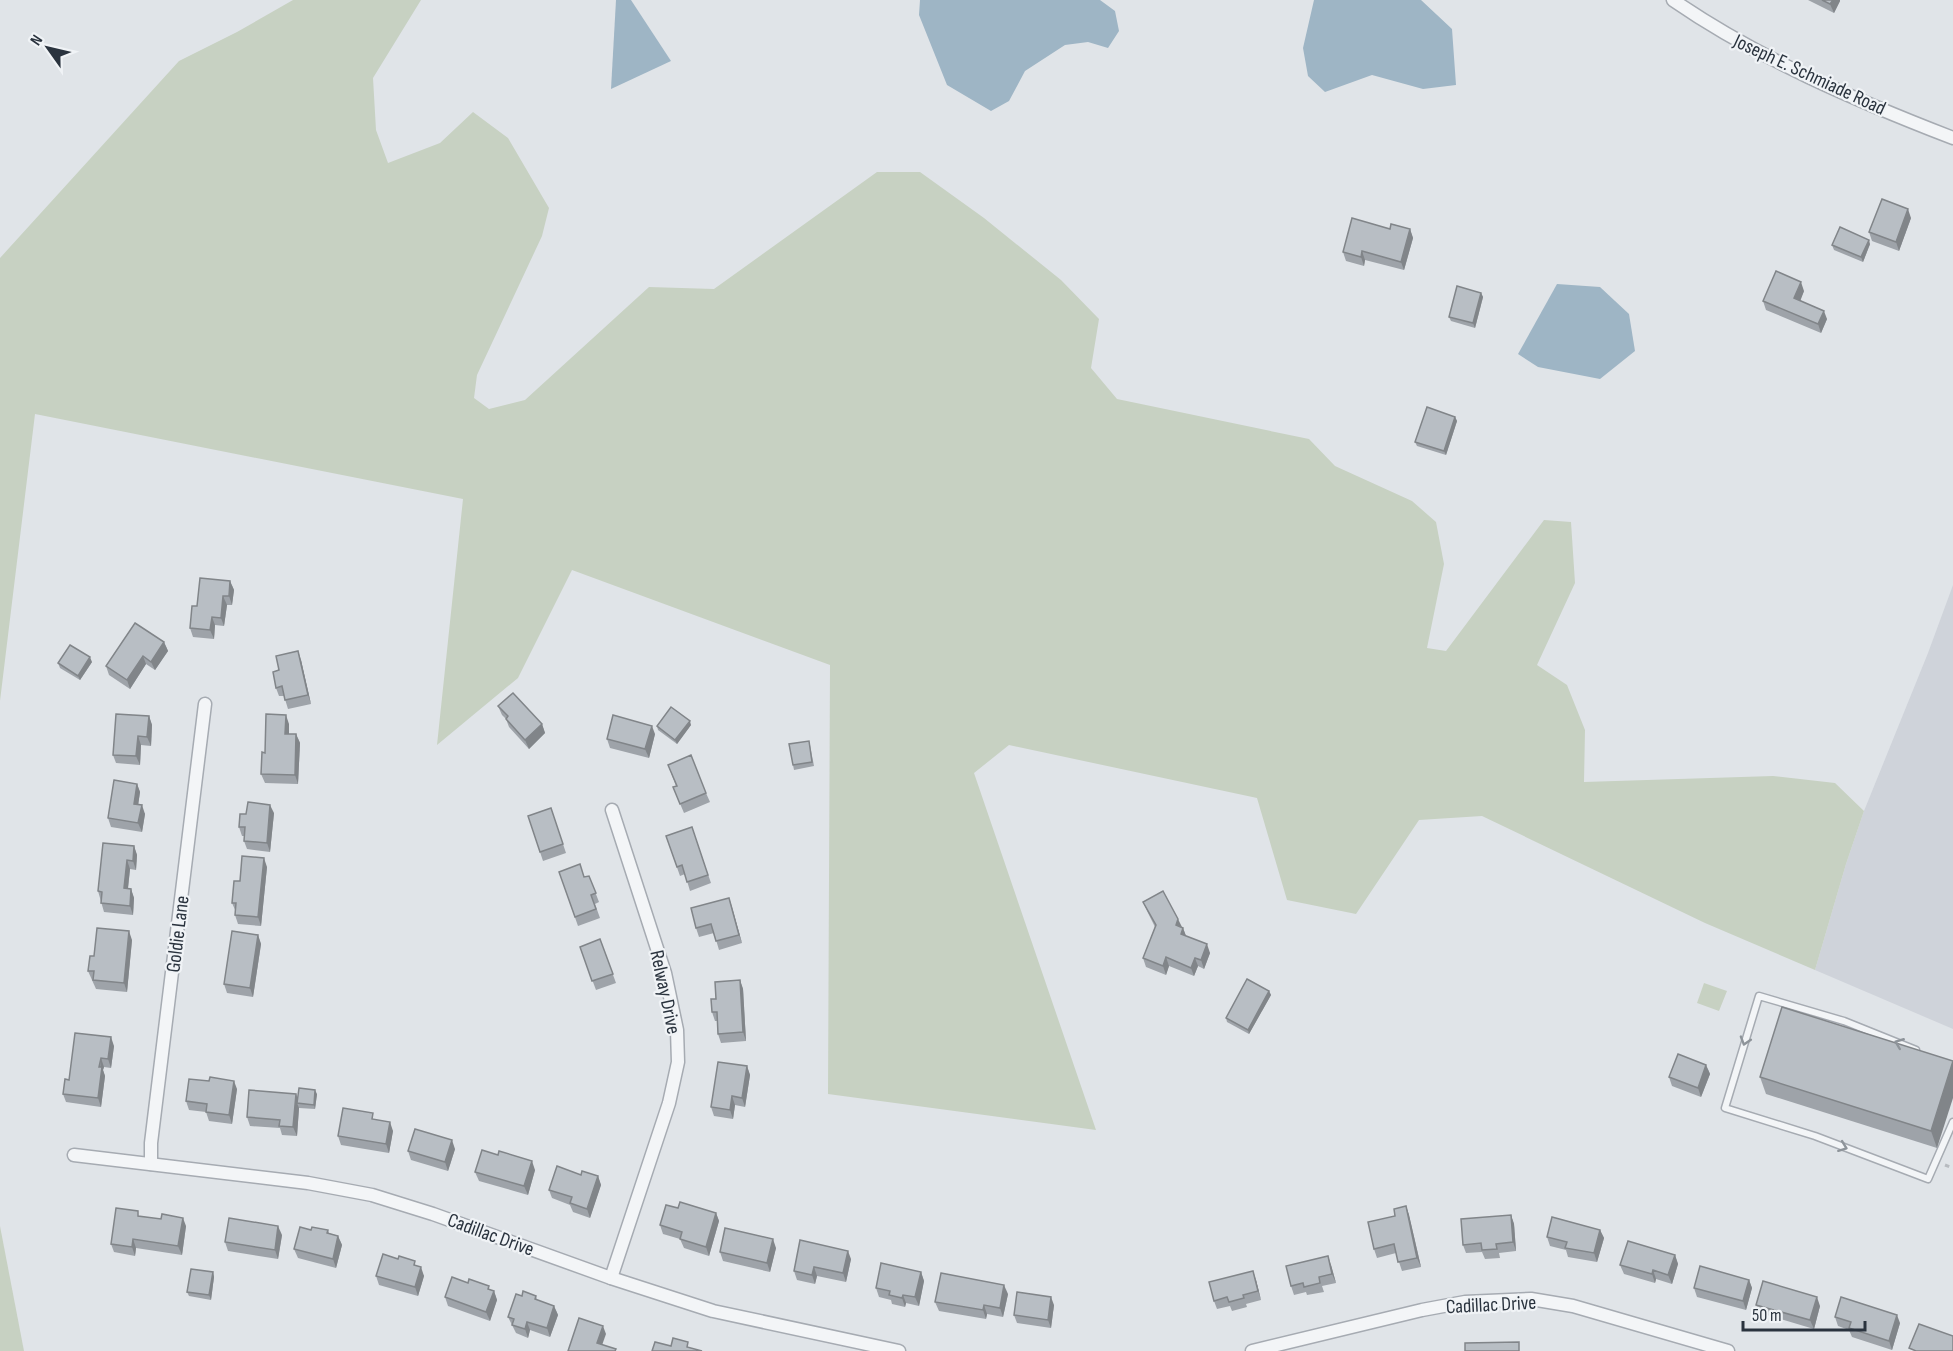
<svg xmlns="http://www.w3.org/2000/svg" width="1953" height="1351" viewBox="0 0 1953 1351" font-family="'Sofia Sans Condensed',sans-serif">
<style>
.built{fill:#cfd3da}
.green{fill:#c7d1c2}
.water{fill:#9eb5c5}
.lines{fill:none;stroke-linecap:round;stroke-linejoin:round}
.lane-casing{stroke:#a6abb2;stroke-width:9}
.street-casing{stroke:#a6abb2;stroke-width:15}
.path{stroke:#b7bbc0;stroke-width:3;stroke-dasharray:4.5 4.5;stroke-linecap:butt}
.lane{stroke:#f3f5f7;stroke-width:6}
.street{stroke:#f3f5f7;stroke-width:12}
.wall{fill:#9ea3a9}
.shaded-wall{fill:#818589}
.building{fill:#b8bec4;stroke:#818589;stroke-width:1.5}
.oneway{stroke:#8e949a}
.labels{text-anchor:middle;stroke-width:4.5;stroke-linejoin:round;paint-order:stroke}
.street-label{font-size:20px;fill:#2a333e;stroke:#f0f3f6}
</style>
<rect width="100%" height="100%" fill="#e0e4e8"/>
<polygon class="built" points="1953,585 1953,1029 1815,970 1846,864 1864,811 1928,653"/>
<g class="green">
<polygon points="293,0 421,0 373,78 376,130 388,163 440,143 473,112 508,138 549,208 542,236 477,375 474,398 489,409 525,400 649,287 714,289 877,172 920,172 984,218 1061,280 1099,319 1091,368 1117,399 1309,439 1335,466 1412,501 1436,522 1444,564 1427,648 1446,651 1544,520 1571,522 1575,583 1537,665 1567,685 1585,730 1584,782 1773,776 1835,783 1864,811 1846,864 1815,970 1705,923 1482,816 1419,820 1356,914 1287,900 1257,798 1009,745 974,773 1096,1130 828,1094 830,665 572,570 518,678 437,745 463,499 35,414 0,701 0,258 179,61 237,32"/>
<polygon points="1704,983 1727,991 1719,1011 1697,1003"/>
<polygon points="0,1226 24,1351 0,1351"/>
</g>
<g class="water">
<polygon points="616,0 631,0 671,61 611,89"/>
<polygon points="920,0 1100,0 1115,11 1119,31 1108,48 1088,42 1065,45 1025,71 1009,101 991,111 947,85 919,15"/>
<polygon points="1314,0 1421,0 1452,29 1456,85 1423,89 1372,75 1325,92 1308,76 1303,48"/>
<polygon points="1557,284 1600,287 1629,314 1635,351 1600,379 1538,367 1518,354"/>
</g>
<g class="lines">
<defs>
<polyline id="lane" points="1916,1050 1844,1021 1759,996 1725,1108 1815,1136 1928,1179 1953,1122"/>
<g id="street">
<path d="M1673,0C1757,58 1857,101 1953,138"/>
<polyline points="74,1155 308,1183 372,1195 433,1214 611,1278 713,1311 899,1351"/>
<polyline points="151,1164 151,1143 205,704"/>
<polyline points="611,1278 669,1103 678,1062 677,1030 665,973 612,810"/>
<polyline points="1252,1351 1422,1310 1465,1302 1531,1299 1573,1306 1728,1351"/>
</g>
</defs>
<use href="#lane" class="lane-casing"/>
<use href="#street" class="street-casing"/>
<polyline class="path" points="1945,1165 1953,1168"/>
<use href="#lane" class="lane"/>
<use href="#street" class="street"/>
</g>
<g class="wall">
<polygon points="1808,0 1840,0 1840,1 1834,13"/>
<polygon points="1911,218 1899,251 1872,241 1869,232"/>
<polygon points="1390,229 1410,229 1413,238 1404,270 1365,260 1364,266 1346,261 1343,252"/>
<polygon points="1870,244 1863,262 1834,250 1832,245"/>
<polygon points="1804,291 1800,300 1827,319 1821,333 1766,310 1763,301"/>
<polygon points="1481,293 1483,297 1475,328 1451,321 1449,317"/>
<polygon points="1455,417 1457,421 1446,455 1417,446 1415,442"/>
<polygon points="230,581 234,590 232,605 227,605 224,626 215,625 214,639 193,637 190,628 197,606"/>
<polygon points="164,642 168,651 155,670 146,664 130,689 109,675 106,666"/>
<polygon points="301,660 311,704 288,709 284,696 279,696 276,688 279,670"/>
<polygon points="92,662 80,680 60,668 58,663"/>
<polygon points="498,706 542,724 545,733 529,749 509,727 506,719 502,715"/>
<polygon points="149,716 152,725 151,746 141,745 140,765 116,763 113,755"/>
<polygon points="289,724 289,734 296,734 300,743 298,784 265,783 261,774 265,753"/>
<polygon points="691,725 677,744 658,730 657,726"/>
<polygon points="655,734 649,758 610,748 607,739"/>
<polygon points="810,745 814,766 794,770 793,765"/>
<polygon points="668,765 706,793 710,802 684,813 673,787 676,786"/>
<polygon points="137,784 140,792 138,805 145,814 142,832 111,827 108,818"/>
<polygon points="551,808 566,853 543,861 528,816"/>
<polygon points="274,813 270,852 247,849 244,841 245,836 242,836 239,827 246,814"/>
<polygon points="692,827 711,883 690,891 685,874 680,876 666,836"/>
<polygon points="134,846 137,855 136,870 130,869 128,888 131,889 134,898 133,915 104,912 98,891"/>
<polygon points="267,867 261,926 238,924 235,915 236,912 232,903 240,881"/>
<polygon points="559,872 584,877 589,876 599,902 595,904 600,918 578,926"/>
<polygon points="729,898 742,943 719,950 714,933 699,937 696,928"/>
<polygon points="1143,902 1183,928 1186,936 1210,953 1204,969 1198,966 1194,976 1169,966 1166,975 1146,967 1143,958 1155,927 1147,911"/>
<polygon points="258,935 261,944 253,997 227,993 224,984"/>
<polygon points="600,939 616,983 596,990 580,947"/>
<polygon points="132,940 127,992 96,989 88,971 94,956"/>
<polygon points="740,980 743,989 746,1041 721,1043 718,1034 717,1021 715,1021 712,1012 716,999"/>
<polygon points="1269,991 1271,995 1249,1034 1227,1022 1226,1018"/>
<polygon points="114,1046 111,1068 104,1067 103,1070 105,1076 101,1107 66,1102 63,1094 69,1080"/>
<polygon points="1953,1061 1937,1148 1766,1094 1760,1077"/>
<polygon points="1706,1065 1710,1074 1701,1097 1672,1086 1669,1077"/>
<polygon points="747,1066 750,1075 745,1107 735,1105 733,1119 714,1116 711,1107"/>
<polygon points="209,1081 237,1089 232,1124 209,1121 206,1112 189,1110 186,1101"/>
<polygon points="296,1094 298,1099 317,1094 315,1109 299,1108 297,1136 282,1135 280,1128 250,1126 247,1117"/>
<polygon points="375,1119 393,1131 389,1153 341,1145 338,1136"/>
<polygon points="455,1149 448,1171 411,1160 408,1151"/>
<polygon points="535,1170 528,1195 479,1181 475,1172"/>
<polygon points="581,1175 598,1176 601,1185 590,1218 573,1212 570,1205 552,1198 549,1190"/>
<polygon points="1406,1206 1409,1215 1421,1267 1402,1271 1396,1253 1377,1258 1374,1249 1395,1216"/>
<polygon points="678,1208 716,1213 719,1221 709,1256 684,1248 680,1239 663,1234 660,1225"/>
<polygon points="1511,1215 1514,1224 1516,1251 1499,1253 1500,1258 1485,1259 1482,1252 1466,1253 1463,1245"/>
<polygon points="186,1226 182,1255 136,1248 135,1256 114,1252 111,1244"/>
<polygon points="311,1230 328,1230 329,1233 338,1236 342,1245 336,1268 298,1258 294,1249"/>
<polygon points="1600,1230 1604,1238 1597,1262 1568,1257 1566,1250 1550,1246 1547,1237"/>
<polygon points="282,1235 278,1259 228,1251 225,1242"/>
<polygon points="776,1248 770,1272 723,1261 720,1252"/>
<polygon points="1675,1255 1678,1264 1672,1284 1656,1279 1655,1283 1624,1274 1620,1265"/>
<polygon points="851,1259 846,1282 817,1276 815,1284 797,1280 794,1271"/>
<polygon points="1331,1265 1336,1283 1322,1286 1324,1292 1307,1295 1306,1292 1294,1295 1291,1286"/>
<polygon points="417,1266 424,1276 418,1296 379,1285 376,1276"/>
<polygon points="213,1272 214,1277 211,1300 189,1296 187,1292"/>
<polygon points="921,1272 924,1281 919,1306 906,1303 905,1307 892,1304 891,1300 879,1297 876,1288"/>
<polygon points="1256,1280 1261,1300 1246,1304 1247,1307 1232,1311 1230,1306 1217,1309 1214,1301"/>
<polygon points="1749,1280 1752,1288 1746,1310 1697,1297 1694,1288"/>
<polygon points="490,1290 494,1291 497,1300 490,1321 448,1306 445,1297"/>
<polygon points="1008,1294 1003,1317 987,1314 986,1319 939,1311 935,1302"/>
<polygon points="522,1296 536,1296 537,1300 554,1306 558,1315 550,1337 530,1330 528,1338 516,1333 508,1317"/>
<polygon points="1054,1305 1051,1328 1017,1323 1014,1315"/>
<polygon points="1756,1305 1820,1306 1814,1329 1760,1313"/>
<polygon points="1835,1317 1900,1323 1892,1350 1852,1337 1849,1330 1838,1326"/>
</g>
<g class="shaded-wall">
<polygon points="1833,0 1840,0 1840,1 1834,13 1830,4"/>
<polygon points="1908,209 1911,218 1899,251 1896,242"/>
<polygon points="1410,229 1413,238 1404,270 1401,262"/>
<polygon points="1869,240 1870,244 1863,262 1861,257"/>
<polygon points="1362,251 1365,260 1364,266 1361,257"/>
<polygon points="1801,282 1804,291 1798,307 1794,298"/>
<polygon points="1481,293 1483,297 1475,328 1473,323"/>
<polygon points="1824,311 1827,319 1821,333 1818,324"/>
<polygon points="1455,417 1457,421 1446,455 1444,451"/>
<polygon points="230,581 234,590 232,605 229,596"/>
<polygon points="223,596 227,605 224,626 221,618"/>
<polygon points="212,617 215,625 214,639 210,630"/>
<polygon points="164,642 168,651 155,670 151,662"/>
<polygon points="298,651 301,660 311,704 308,695"/>
<polygon points="143,656 146,664 130,689 127,680"/>
<polygon points="90,657 92,662 80,680 78,676"/>
<polygon points="286,715 289,724 289,743 285,734"/>
<polygon points="149,716 152,725 151,746 147,737"/>
<polygon points="690,721 691,725 677,744 675,740"/>
<polygon points="542,724 545,733 529,749 525,740"/>
<polygon points="652,726 655,734 649,758 645,749"/>
<polygon points="296,734 300,743 298,784 295,775"/>
<polygon points="138,736 141,745 140,765 136,756"/>
<polygon points="137,784 140,792 137,813 134,804"/>
<polygon points="142,805 145,814 142,832 138,823"/>
<polygon points="270,805 274,813 270,852 267,843"/>
<polygon points="134,846 137,855 136,870 133,861"/>
<polygon points="264,858 267,867 261,926 258,917"/>
<polygon points="127,860 130,869 127,897 124,888"/>
<polygon points="131,889 134,898 133,915 130,906"/>
<polygon points="729,898 732,907 742,943 739,935"/>
<polygon points="1178,919 1182,927 1176,925"/>
<polygon points="1183,928 1186,936 1181,934"/>
<polygon points="129,931 132,940 127,992 124,983"/>
<polygon points="258,935 261,944 253,997 250,988"/>
<polygon points="1207,944 1210,953 1204,969 1201,960"/>
<polygon points="1166,957 1169,966 1166,975 1163,966"/>
<polygon points="1195,958 1198,966 1194,976 1191,968"/>
<polygon points="740,980 743,989 746,1041 743,1032"/>
<polygon points="1269,991 1271,995 1249,1034 1248,1030"/>
<polygon points="111,1037 114,1046 111,1068 108,1059"/>
<polygon points="101,1058 104,1067 103,1070 105,1076 101,1107 98,1098"/>
<polygon points="1953,1061 1953,1098 1937,1148 1931,1131"/>
<polygon points="1706,1065 1710,1074 1701,1097 1698,1088"/>
<polygon points="747,1066 750,1075 745,1107 742,1098"/>
<polygon points="234,1081 237,1089 232,1124 229,1115"/>
<polygon points="315,1090 317,1094 315,1109 314,1105"/>
<polygon points="296,1094 299,1103 297,1103 299,1108 297,1136 293,1127"/>
<polygon points="732,1096 735,1105 733,1119 730,1110"/>
<polygon points="390,1122 393,1131 389,1153 386,1144"/>
<polygon points="452,1140 455,1149 448,1171 445,1162"/>
<polygon points="532,1161 535,1170 528,1195 524,1186"/>
<polygon points="598,1176 601,1185 590,1218 587,1209"/>
<polygon points="1406,1206 1409,1215 1421,1267 1417,1258"/>
<polygon points="716,1213 719,1221 709,1256 706,1247"/>
<polygon points="1511,1215 1514,1224 1516,1251 1513,1242"/>
<polygon points="183,1218 186,1226 182,1255 178,1246"/>
<polygon points="278,1226 282,1235 278,1259 275,1250"/>
<polygon points="1600,1230 1604,1238 1597,1262 1594,1253"/>
<polygon points="338,1236 342,1245 336,1268 333,1259"/>
<polygon points="133,1239 136,1248 135,1256 132,1247"/>
<polygon points="773,1239 776,1248 770,1272 767,1263"/>
<polygon points="848,1251 851,1259 846,1282 843,1273"/>
<polygon points="1675,1255 1678,1264 1672,1284 1668,1275"/>
<polygon points="1328,1256 1331,1265 1336,1283 1332,1274"/>
<polygon points="421,1267 424,1276 418,1296 415,1287"/>
<polygon points="814,1267 817,1276 815,1284 812,1275"/>
<polygon points="1653,1270 1656,1279 1655,1283 1652,1274"/>
<polygon points="1253,1271 1256,1280 1261,1300 1258,1291"/>
<polygon points="213,1272 214,1277 211,1300 209,1295"/>
<polygon points="921,1272 924,1281 919,1306 915,1297"/>
<polygon points="1749,1280 1752,1288 1746,1310 1743,1301"/>
<polygon points="1004,1285 1008,1294 1003,1317 1000,1308"/>
<polygon points="494,1291 497,1300 490,1321 486,1312"/>
<polygon points="903,1295 906,1303 905,1307 902,1298"/>
<polygon points="1051,1297 1054,1305 1051,1328 1048,1320"/>
<polygon points="1817,1297 1820,1306 1814,1329 1810,1320"/>
<polygon points="984,1305 987,1314 986,1319 983,1310"/>
<polygon points="554,1306 558,1315 550,1337 547,1328"/>
<polygon points="1897,1315 1900,1323 1892,1350 1889,1341"/>
<polygon points="527,1322 530,1330 528,1338 525,1329"/>
<polygon points="603,1326 606,1334 600,1351 597,1343"/>
</g>
<g class="building">
<polygon points="1822,0 1833,0 1830,4"/>
<polygon points="1882,199 1908,209 1896,242 1869,232"/>
<polygon points="1352,218 1390,229 1391,224 1410,229 1401,262 1362,251 1361,257 1343,252"/>
<polygon points="1840,227 1869,240 1861,257 1832,245"/>
<polygon points="1776,271 1801,282 1794,298 1824,311 1818,324 1763,301"/>
<polygon points="1457,286 1481,293 1473,323 1449,317"/>
<polygon points="1427,407 1455,417 1444,451 1415,442"/>
<polygon points="200,578 230,581 229,596 223,596 221,618 212,617 210,630 190,628 192,606 197,606"/>
<polygon points="135,623 164,642 151,662 143,656 127,680 106,666"/>
<polygon points="70,645 90,657 78,676 58,663"/>
<polygon points="298,651 308,695 285,700 282,686 276,688 273,672 279,670 276,656"/>
<polygon points="513,693 542,724 525,740 506,719 508,716 498,706"/>
<polygon points="671,707 690,721 675,740 657,726"/>
<polygon points="116,714 149,716 147,737 138,736 136,756 113,755"/>
<polygon points="266,714 286,715 285,734 296,734 295,775 261,774 262,752 265,753"/>
<polygon points="613,715 652,726 645,749 607,739"/>
<polygon points="809,741 812,762 793,765 789,744"/>
<polygon points="691,755 706,793 680,804 673,787 677,786 668,765"/>
<polygon points="114,780 137,784 134,804 142,805 138,823 108,818"/>
<polygon points="248,802 270,805 267,843 244,841 245,827 239,827 240,814 246,814"/>
<polygon points="551,808 563,844 540,852 528,816"/>
<polygon points="692,827 708,875 687,882 682,865 677,867 666,836"/>
<polygon points="103,843 134,846 133,861 127,860 124,888 131,889 130,906 101,903 102,892 98,891"/>
<polygon points="242,856 264,858 258,917 235,915 236,903 232,903 234,881 240,881"/>
<polygon points="580,864 584,877 589,876 596,893 591,895 596,909 575,917 559,872"/>
<polygon points="1163,891 1178,919 1176,925 1183,928 1181,934 1207,944 1201,960 1195,958 1191,968 1166,957 1163,966 1143,958 1156,925 1143,902"/>
<polygon points="729,898 739,935 716,941 711,924 696,928 691,908"/>
<polygon points="97,928 129,931 124,983 93,980 94,971 88,971 90,956 94,956"/>
<polygon points="232,931 258,935 250,988 224,984"/>
<polygon points="600,939 613,974 592,981 580,947"/>
<polygon points="1247,979 1269,991 1248,1030 1226,1018"/>
<polygon points="740,980 743,1032 718,1034 717,1012 712,1012 711,999 716,999 715,982"/>
<polygon points="1782,1007 1953,1061 1931,1131 1760,1077"/>
<polygon points="75,1033 111,1037 108,1059 101,1058 99,1067 102,1067 98,1098 63,1094 65,1079 69,1080"/>
<polygon points="1678,1054 1706,1065 1698,1088 1669,1077"/>
<polygon points="718,1062 747,1066 742,1098 732,1096 730,1110 711,1107"/>
<polygon points="210,1077 234,1081 229,1115 206,1112 207,1104 186,1101 189,1079 209,1081"/>
<polygon points="299,1088 315,1090 314,1105 297,1103"/>
<polygon points="249,1090 296,1094 293,1127 279,1126 280,1120 247,1117"/>
<polygon points="343,1108 373,1113 372,1119 390,1122 386,1144 338,1136"/>
<polygon points="415,1129 452,1140 445,1162 408,1151"/>
<polygon points="482,1150 498,1155 499,1151 532,1161 524,1186 475,1172"/>
<polygon points="557,1166 581,1175 582,1171 598,1176 587,1209 570,1203 572,1197 549,1190"/>
<polygon points="680,1202 716,1213 706,1247 680,1239 682,1232 660,1225 666,1205 678,1208"/>
<polygon points="1406,1206 1417,1258 1398,1262 1394,1244 1374,1249 1368,1222 1395,1216 1394,1209"/>
<polygon points="116,1208 138,1211 138,1216 161,1219 162,1214 183,1218 178,1246 133,1239 132,1247 111,1244"/>
<polygon points="1511,1215 1513,1242 1496,1244 1497,1249 1482,1250 1481,1243 1463,1245 1461,1219"/>
<polygon points="1552,1217 1600,1230 1594,1253 1565,1248 1567,1242 1547,1237"/>
<polygon points="229,1218 278,1226 275,1250 225,1242"/>
<polygon points="300,1227 311,1230 312,1227 328,1230 327,1233 338,1236 333,1259 294,1249"/>
<polygon points="725,1228 773,1239 767,1263 720,1252"/>
<polygon points="800,1240 848,1251 843,1273 814,1267 812,1275 794,1271"/>
<polygon points="1628,1241 1675,1255 1668,1275 1653,1270 1652,1274 1620,1265"/>
<polygon points="383,1254 398,1259 399,1256 415,1261 414,1265 421,1267 415,1287 376,1276"/>
<polygon points="1328,1256 1332,1274 1319,1277 1320,1283 1304,1287 1303,1283 1291,1286 1286,1266"/>
<polygon points="881,1263 921,1272 915,1297 903,1295 902,1298 889,1295 890,1291 876,1288"/>
<polygon points="1700,1266 1749,1280 1743,1301 1694,1288"/>
<polygon points="191,1269 213,1272 209,1295 187,1292"/>
<polygon points="1253,1271 1258,1291 1243,1295 1244,1298 1229,1302 1227,1297 1214,1301 1209,1282"/>
<polygon points="941,1273 1004,1285 1000,1308 984,1305 983,1310 935,1302"/>
<polygon points="452,1277 468,1283 469,1279 489,1286 488,1289 494,1291 486,1312 445,1297"/>
<polygon points="1763,1281 1817,1297 1810,1320 1756,1305"/>
<polygon points="523,1291 536,1296 535,1299 554,1306 547,1328 527,1322 525,1329 512,1325 514,1319 508,1317 516,1294 522,1296"/>
<polygon points="1017,1292 1051,1297 1048,1320 1014,1315"/>
<polygon points="1841,1297 1897,1315 1889,1341 1849,1328 1851,1322 1835,1317"/>
<polygon points="579,1318 603,1326 597,1343 616,1349 615,1351 568,1351"/>
<polygon points="1919,1324 1953,1336 1953,1351 1916,1351 1909,1348"/>
<polygon points="673,1338 688,1342 687,1347 702,1351 652,1351 655,1342 671,1346"/>
<polygon points="1519,1342 1519,1351 1465,1351 1465,1343"/>
</g>
<defs><path id="oneway-chevron" d="M-2-3.5L2.5 0L-2 3.5" fill="none" stroke-width="1.6" stroke-linecap="round" stroke-linejoin="round" transform="scale(1.5)"/></defs>
<g class="oneway">
<use href="#oneway-chevron" transform="translate(1745 1041) rotate(107)"/>
<use href="#oneway-chevron" transform="translate(1899 1043) rotate(-158)"/>
<use href="#oneway-chevron" transform="translate(1843 1147) rotate(21)"/>
</g>
<g class="labels">
<g class="street-label">
<text transform="translate(1810 74) rotate(25)" y="7">Joseph E. Schmiade Road</text>
<text transform="translate(177 934) rotate(-83)" y="7">Goldie Lane</text>
<text transform="translate(666 992) rotate(78)" y="7">Relway Drive</text>
<text transform="translate(491 1234) rotate(20)" y="7">Cadillac Drive</text>
<text transform="translate(1491 1304) rotate(-3)" y="7">Cadillac Drive</text>
</g>
</g>
<g transform="translate(48 48) rotate(304)" stroke="#f0f3f6" stroke-width="4.5" paint-order="stroke">
<path d="M0-4.5L10 22L0 15L-10 22Z" fill="#2a333e"/>
<text y="-9" font-size="16" font-weight="bold" text-anchor="middle" fill="#2a333e">N</text>
</g>
<path d="M1743 1321v9h122v-9" fill="none" stroke="#2a333e" stroke-width="3"/>
<text x="1752" y="1321" font-size="18" fill="#2a333e" stroke="#f0f3f6" stroke-width="4.5" paint-order="stroke">50 m</text>
</svg>
